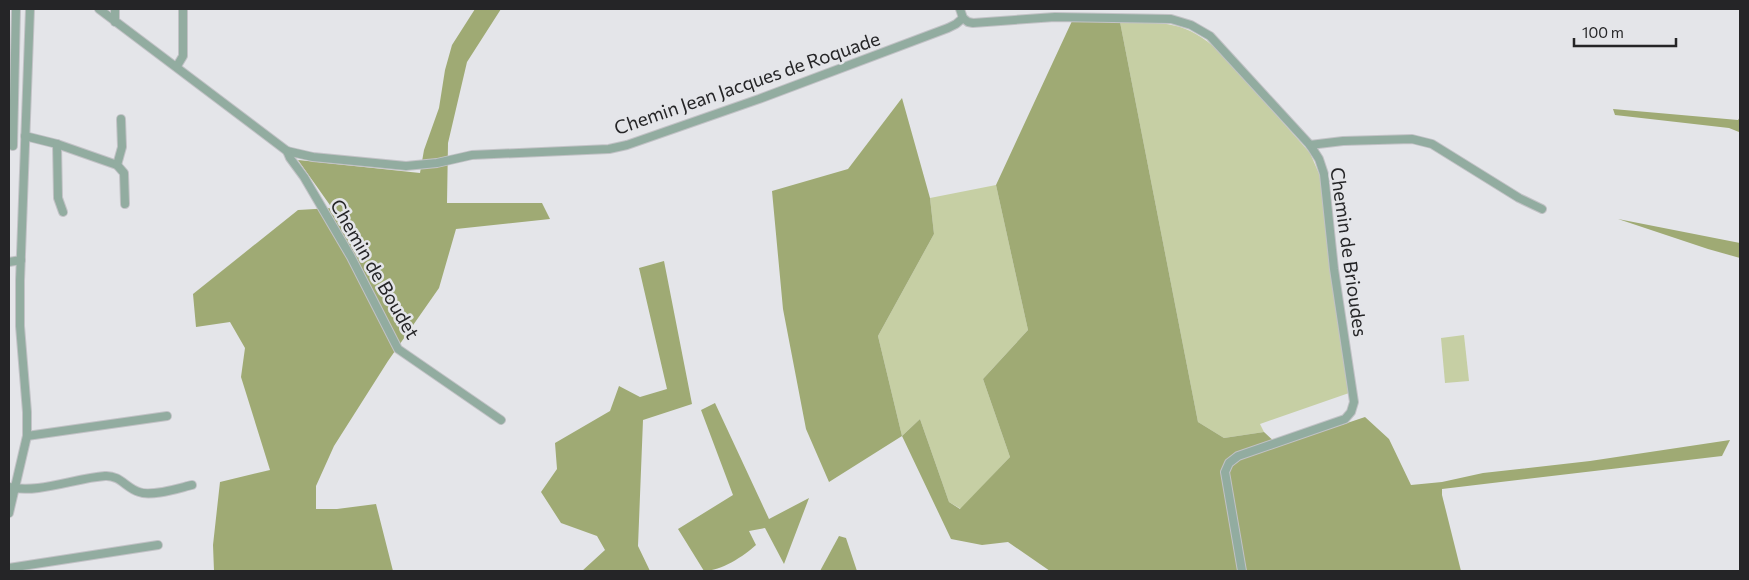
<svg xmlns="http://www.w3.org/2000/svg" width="1749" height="580" viewBox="0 0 1749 580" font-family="Commissioner,sans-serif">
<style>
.green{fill:#c6cfa4}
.forest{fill:#9faa74}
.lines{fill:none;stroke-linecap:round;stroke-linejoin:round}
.minor-casing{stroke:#c2c2c6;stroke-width:10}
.minor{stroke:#92aca0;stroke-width:8}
.labels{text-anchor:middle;stroke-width:5;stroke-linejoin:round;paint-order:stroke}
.street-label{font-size:19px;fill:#252527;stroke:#e4e5e9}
</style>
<rect width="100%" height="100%" fill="#e4e5e9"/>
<g class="green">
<path d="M1120,22C1165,23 1185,20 1220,52L1310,153L1320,176L1329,260L1349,393L1260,424L1264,432L1224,438L1198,422Z"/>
<polygon points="996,185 1028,330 983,379 1010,457 961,509 949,502 920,419 902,436 878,336 934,234 930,198"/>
<polygon points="1464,335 1469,381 1445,383 1441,338"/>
</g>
<g class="forest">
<polygon points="475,9 501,9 467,62 448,143 447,203 542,203 550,219 456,229 439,288 388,361 334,446 316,486 316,509 337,509 376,504 393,571 214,571 213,545 220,482 270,470 241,377 245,348 230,322 196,327 193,294 298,210 332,208 298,160 420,173 424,150 439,108 445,70 452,45"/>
<polygon points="1072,21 1120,22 1198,422 1224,438 1264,432 1279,446 1365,417 1389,439 1411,485 1442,482 1483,473 1590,461 1730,440 1722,456 1442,489 1442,495 1461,571 1050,571 1008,542 982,545 951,539 902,436 829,482 806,429 783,309 772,191 848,169 902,98 930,198 934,234 878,336 902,436 920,419 949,502 960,509 1010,457 983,379 1028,330 996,185"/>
<polygon points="1613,109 1738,120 1740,117 1740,137 1739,132 1729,128 1615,115"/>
<polygon points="1618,219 1740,243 1740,258 1708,249"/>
<polygon points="664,261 692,404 643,420 638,546 650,571 582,571 605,550 597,536 561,523 541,492 557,469 555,443 610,411 619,386 640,397 667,389 639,268"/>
<path d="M715,403L769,519L809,498L784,564L765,528L749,531L756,545C744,556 721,571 704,571L678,529L733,495L701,410Z"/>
<polygon points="839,536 846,538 857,571 820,571"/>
</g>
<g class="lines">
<defs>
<g id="minor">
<polyline points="99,9 287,151 313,157 406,166 437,163 472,155 609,149 627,145 759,99 948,28 956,24 963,18"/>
<polyline points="960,9 963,18 968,22 973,23 1055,17 1171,19 1191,25 1210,36 1310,145 1319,159 1324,174 1334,269 1354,402 1351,412 1345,419 1238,456 1229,463 1225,472 1242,571"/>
<polyline points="115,22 115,9"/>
<polyline points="177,66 183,56 183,9"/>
<polyline points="25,136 57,144 117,165 124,173 125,204"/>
<polyline points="57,144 58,198 63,212"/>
<polyline points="1310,145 1343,141 1412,139 1432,144 1519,198 1542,209"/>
<polyline points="13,146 16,9"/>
<polyline points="287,151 290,158 304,177 351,257 398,349 501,420"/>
<polyline points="117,165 122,147 121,119"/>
<polyline points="9,262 21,260"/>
<polyline points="27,436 167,416"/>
<path d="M9,487C38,494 75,478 105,476C120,475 126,488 139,492C151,497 179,488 192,485"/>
<polyline points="9,513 27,436 27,412 20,326 20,281 30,9"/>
<polyline points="9,568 158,545"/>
</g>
</defs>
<use href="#minor" class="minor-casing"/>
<use href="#minor" class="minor"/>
</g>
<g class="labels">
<g class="street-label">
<text transform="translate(747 83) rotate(-19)" y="7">Chemin Jean Jacques de Roquade</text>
<text transform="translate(1349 252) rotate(82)" y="7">Chemin de Brioudes</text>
<text transform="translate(375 269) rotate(60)" y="7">Chemin de Boudet</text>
</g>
</g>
<rect width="1749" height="580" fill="none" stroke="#252527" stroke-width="20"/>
<path d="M1574 38v8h102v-8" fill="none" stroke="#252527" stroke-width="2.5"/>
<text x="1582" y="38" font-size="15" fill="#252527" stroke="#e4e5e9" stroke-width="4" paint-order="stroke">100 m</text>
</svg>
